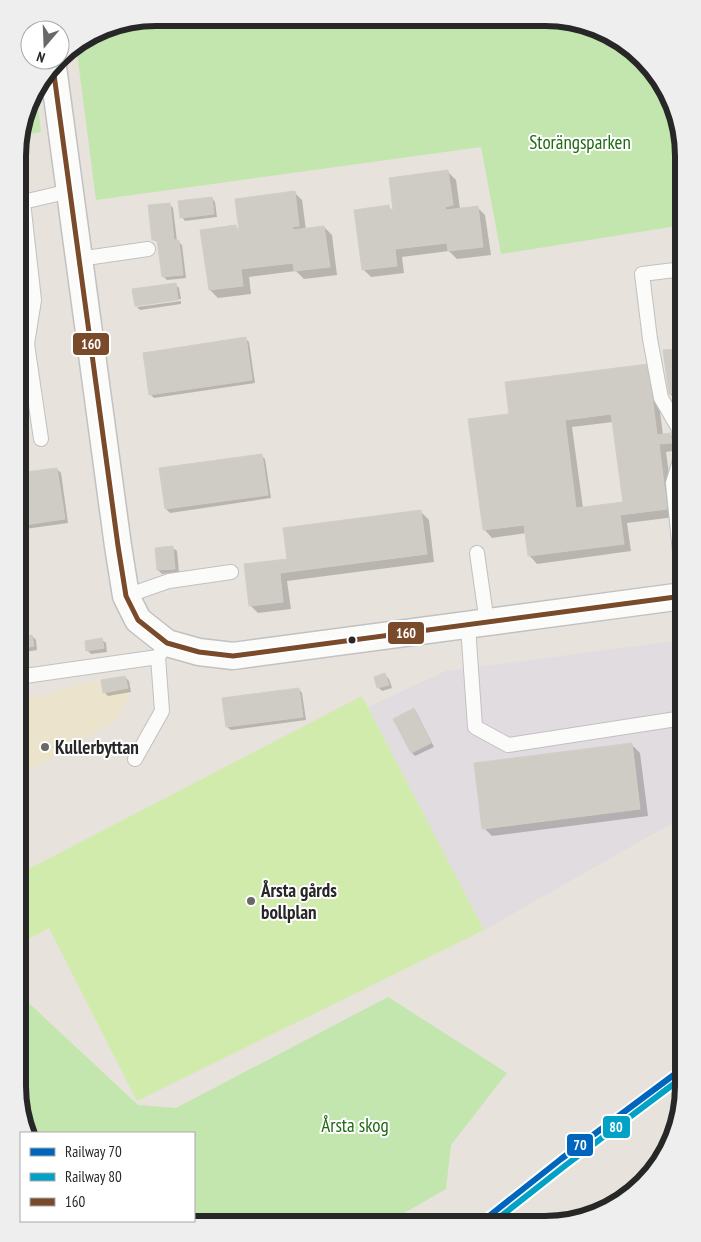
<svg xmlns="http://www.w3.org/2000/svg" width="701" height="1242" viewBox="0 0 701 1242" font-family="'PT Sans Narrow',sans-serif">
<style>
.industrial{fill:#e0dcdf}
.education{fill:#ece3cd}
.green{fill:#c3e6af}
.pitch{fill:#d1ebac}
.shadow{fill:#0003;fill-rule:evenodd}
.building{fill:#cfccc6;stroke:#d2cec7;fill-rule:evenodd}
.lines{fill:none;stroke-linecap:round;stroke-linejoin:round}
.lane-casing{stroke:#c2c1c2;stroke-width:16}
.street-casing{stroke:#c2c1c2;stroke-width:29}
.lane{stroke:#fbfbfa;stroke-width:14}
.street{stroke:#fbfbfa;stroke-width:26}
.bus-1-casing{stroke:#fff;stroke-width:9}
.bus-1{stroke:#7a4b2a;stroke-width:5}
.rail-1-casing{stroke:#fff;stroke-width:10}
.rail-2-casing{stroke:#fff;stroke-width:10}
.rail-1{stroke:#0065bd;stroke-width:6}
.rail-2{stroke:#02a2c6;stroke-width:6}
.bus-dot{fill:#272727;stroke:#fff;stroke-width:2}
.poi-dot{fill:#6a6866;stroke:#fff;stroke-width:2}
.labels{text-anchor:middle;stroke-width:4;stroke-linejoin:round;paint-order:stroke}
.park-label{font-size:19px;fill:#1f6911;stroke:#fff}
.poi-label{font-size:19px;font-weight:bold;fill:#272727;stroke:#fff;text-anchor:start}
.rim{fill:none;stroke:#272727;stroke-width:6}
.line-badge{stroke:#fff;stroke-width:2}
.badge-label{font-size:14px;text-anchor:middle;font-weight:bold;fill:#fff}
</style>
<rect width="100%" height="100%" fill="#e7e2db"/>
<polygon class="industrial" points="683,640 683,817 484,930 368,707 446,671"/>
<polygon class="education" points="125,676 128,697 117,720 18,777 18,699 42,696 72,686"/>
<g class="green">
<polygon points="156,18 572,20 636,52 676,111 683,156 683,225 501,254 481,147 96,200 76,45 103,28"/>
<polygon points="36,90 41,132 19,136 32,94"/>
<polygon points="18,993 138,1105 176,1108 388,997 507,1073 451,1145 446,1189 385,1224 138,1223 132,1221 194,1221 194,1133 27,1133 18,1086"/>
</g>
<polygon class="pitch" points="362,696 484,930 137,1101 49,928 18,945 18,871 19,874"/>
<g class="shadow">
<polygon points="448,172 456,180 460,209 477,207 485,215 491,255 457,259 449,251 402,257 404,273 371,277 363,269 389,207 394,212"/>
<polygon points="294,192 302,200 306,230 324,227 332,235 337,275 304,279 296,271 249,277 251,294 218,298 210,290 235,226 240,232"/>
<polygon points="212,198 215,202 217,217 185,221 182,217"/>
<polygon points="169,204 173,208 177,241 182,245 186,278 167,280 163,276 159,243 154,240"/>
<polygon points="175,284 179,288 181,299 137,305 137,307 136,306 134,291"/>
<polygon points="181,301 181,304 140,310 137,307"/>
<polygon points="245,338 249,342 255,383 154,398 150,394"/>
<polygon points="677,341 683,341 683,401 678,402 670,394 665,351 678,350"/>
<path d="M647,365L655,373L663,435L670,434L678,442L679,450L666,452L675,517L627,523L631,551L537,564L529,555L526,533L492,538L484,529L510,415ZM613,422L624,503L583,508L572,427Z"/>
<polygon points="261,455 265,459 271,498 170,513 166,509 161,469"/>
<polygon points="57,469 61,473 68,523 18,530 18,475"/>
<polygon points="421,512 429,520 434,562 287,581 291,609 258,613 250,605 288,560"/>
<polygon points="173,548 177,551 179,572 162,574 158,570"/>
<polygon points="32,636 36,640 37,650 25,652 21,648"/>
<polygon points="102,640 106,643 107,652 91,654 87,650"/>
<polygon points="385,675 389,679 392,688 382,691 378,687"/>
<polygon points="125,677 129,681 131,692 108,696 104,692"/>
<polygon points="299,689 302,693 306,720 231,730 227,727"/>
<polygon points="413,709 417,713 434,747 415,756 412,753 394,719"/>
<polygon points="632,745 640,753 648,816 492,836 484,828"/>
</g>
<g class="building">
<polygon points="448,170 453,205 445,207 446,210 478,206 483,247 448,251 447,243 395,249 397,266 362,270 354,210 389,205 390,210 393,210 389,178"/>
<polygon points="295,191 299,226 292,227 293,230 324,226 330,267 294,271 293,263 241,269 243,286 209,290 200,230 236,225 237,230 239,230 235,199"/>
<polygon points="212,197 214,214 180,218 178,201"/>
<polygon points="170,203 174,240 179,240 183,275 162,277 157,240 152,240 148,205"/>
<polygon points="176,283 178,300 135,306 132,289"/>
<polygon points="246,337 252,380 149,395 143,353"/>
<polygon points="683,339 683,392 669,394 663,350 677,349 676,340"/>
<path d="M648,364L657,435L670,433L672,443L659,444L667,509L620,515L624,544L528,556L524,525L483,530L468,419L509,414L505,382ZM611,414L623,502L576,508L565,420Z"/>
<polygon points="262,454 268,495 165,509 159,468"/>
<polygon points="57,468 65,519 18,526 18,473"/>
<polygon points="421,510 427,554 280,573 283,602 249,606 244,564 287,559 283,528"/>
<polygon points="173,546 175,569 157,570 155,548"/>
<polygon points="32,635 34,646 20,649 18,637"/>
<polygon points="102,638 104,648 86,651 85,641"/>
<polygon points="385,673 389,685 377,688 374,677"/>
<polygon points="125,676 128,688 103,693 101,680"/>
<polygon points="299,688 303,717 226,727 222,698"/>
<polygon points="414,708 431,743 411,753 393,719"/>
<polygon points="683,741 683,768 679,760 679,752"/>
<polygon points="632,743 640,809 482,829 474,763"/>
</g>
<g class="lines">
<defs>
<g id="lane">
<polyline points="79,259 148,249"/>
<polyline points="41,439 27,344 34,300 23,202 70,191"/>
<polyline points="477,553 487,623"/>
<polyline points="683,581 673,483 683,451 678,427 661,398 650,339 642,274 683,269"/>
<polyline points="126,596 169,581 231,572"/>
<polyline points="468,626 475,727 508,745 683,718"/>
<polyline points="18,677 158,657 167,643"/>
<polyline points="135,759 162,711 158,657"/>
</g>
<polyline id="street" points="53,67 118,546 126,596 138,620 167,643 199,652 233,656 683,596"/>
</defs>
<use href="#lane" class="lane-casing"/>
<use href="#street" class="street-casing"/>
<use href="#lane" class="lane"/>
<use href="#street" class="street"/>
<defs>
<polyline id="bus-1" points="53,67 118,546 126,596 138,620 167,643 199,652 233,656 683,596"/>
</defs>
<use href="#bus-1" class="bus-1-casing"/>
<use href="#bus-1" class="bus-1"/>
<defs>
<polyline id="rail-1" points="479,1224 561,1159 683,1068"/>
<polyline id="rail-2" points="491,1224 566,1165 683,1077"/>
</defs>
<use href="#rail-1" class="rail-1-casing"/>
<use href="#rail-2" class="rail-2-casing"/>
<use href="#rail-1" class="rail-1"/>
<use href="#rail-2" class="rail-2"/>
</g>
<circle class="bus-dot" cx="352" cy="640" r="4.5"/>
<g class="poi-dot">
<circle cx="45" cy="747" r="5"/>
<circle cx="251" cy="901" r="5"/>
</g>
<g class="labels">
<g class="park-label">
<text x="580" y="149">Storängsparken</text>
<text x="355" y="1132">Årsta skog</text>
</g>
<g class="poi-label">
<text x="55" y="754">Kullerbyttan</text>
<text x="261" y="897">Årsta gårds<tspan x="261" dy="22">bollplan</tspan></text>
</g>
</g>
<path d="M0 0H701V1242H0ZM156 26H545A130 130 0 0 1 675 156V1086A130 130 0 0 1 545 1216H156A130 130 0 0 1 26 1086V156A130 130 0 0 1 156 26Z" fill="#eee" fill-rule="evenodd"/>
<path class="rim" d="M156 26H545A130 130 0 0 1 675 156V1086A130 130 0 0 1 545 1216H156A130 130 0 0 1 26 1086V156A130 130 0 0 1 156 26Z"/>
<g class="line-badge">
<rect x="72" y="332" width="38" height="24" rx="5" fill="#7a4b2a"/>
<rect x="387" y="621" width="38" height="24" rx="5" fill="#7a4b2a"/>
<rect x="602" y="1115" width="29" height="24" rx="5" fill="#02a2c6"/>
<rect x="566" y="1133" width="28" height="24" rx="5" fill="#0065bd"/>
</g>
<g class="badge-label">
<text x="91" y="349">160</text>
<text x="406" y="638">160</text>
<text x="616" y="1132">80</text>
<text x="580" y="1150">70</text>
</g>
<rect x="20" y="1132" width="175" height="90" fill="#ffffff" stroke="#a9a9a9"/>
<rect x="30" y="1148" width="25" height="8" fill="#0065bd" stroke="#a9a9a9"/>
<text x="65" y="1157" font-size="15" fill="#272727">Railway 70</text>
<rect x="30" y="1173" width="25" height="8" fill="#02a2c6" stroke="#a9a9a9"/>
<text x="65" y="1182" font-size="15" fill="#272727">Railway 80</text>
<rect x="30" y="1198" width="25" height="8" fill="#7a4b2a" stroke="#a9a9a9"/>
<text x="65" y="1207" font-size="15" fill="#272727">160</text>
<g transform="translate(45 45) rotate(199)"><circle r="24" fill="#ffffff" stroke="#a9a9a9"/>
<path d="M0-4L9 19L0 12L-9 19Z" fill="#6a6866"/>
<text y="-8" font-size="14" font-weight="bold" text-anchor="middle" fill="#272727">N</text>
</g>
</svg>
